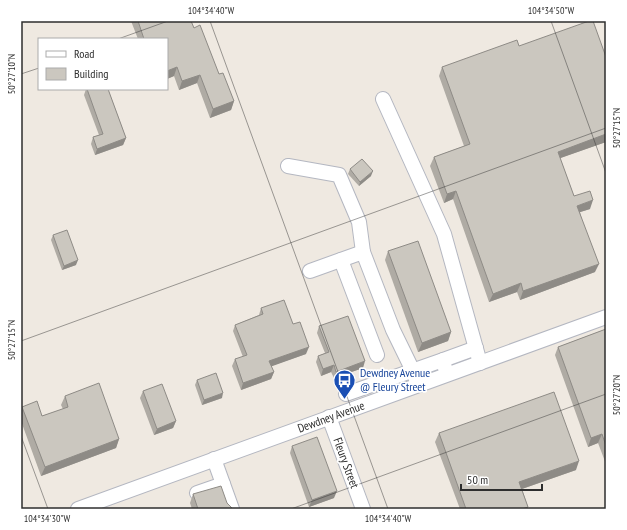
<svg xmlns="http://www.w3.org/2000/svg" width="627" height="530" viewBox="0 0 627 530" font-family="'PT Sans Narrow',sans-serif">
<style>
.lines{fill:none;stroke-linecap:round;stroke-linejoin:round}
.minor-casing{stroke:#b4b7c1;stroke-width:16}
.minor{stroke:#fff;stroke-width:14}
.wall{fill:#afaba4}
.shaded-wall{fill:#8e8b86}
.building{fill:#cbc7bf;stroke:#8e8b86}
.ticks{fill:none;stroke:#2e2e2e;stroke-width:1;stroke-opacity:0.45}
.labels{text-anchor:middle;stroke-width:3.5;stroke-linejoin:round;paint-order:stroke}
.transit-label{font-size:12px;fill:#164399;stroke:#fff;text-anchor:start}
.street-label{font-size:12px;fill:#2e2e2e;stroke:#fff}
.neatline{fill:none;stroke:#2e2e2e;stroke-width:1.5}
.ticks-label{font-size:10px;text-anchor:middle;fill:#2e2e2e}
</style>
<rect width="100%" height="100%" fill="#efe9e1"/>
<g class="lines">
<defs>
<g id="minor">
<polyline points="383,99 444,234 480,363"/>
<polyline points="288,166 339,175 359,222 363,252"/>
<polyline points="341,260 377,355"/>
<polyline points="310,271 363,252 393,330 413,371 418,385"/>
<polyline points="445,368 443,360 476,348"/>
<polyline points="346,394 443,360"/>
<polyline points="329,417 363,509"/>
<polyline points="214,459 232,509"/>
<polyline points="197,493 223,484"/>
<polyline points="78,509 606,317"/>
</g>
</defs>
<use href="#minor" class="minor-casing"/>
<use href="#minor" class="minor"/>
</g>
<g class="wall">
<polygon points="131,21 191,21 194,28 234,101 231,110 210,118 197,83 179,90 174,76 167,79 167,39 138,39"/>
<polygon points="519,46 606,57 606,142 560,158 574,196 590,209 580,212 595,272 520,300 517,292 489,302 453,199 444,203 430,166 434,157 464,146 439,76 442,67"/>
<polygon points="86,89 108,89 126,138 123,145 95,155 91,144 93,137 99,135 84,95"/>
<polygon points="350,169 371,176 359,186 348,174"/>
<polygon points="53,235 76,265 62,270 51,240"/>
<polygon points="388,251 451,332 448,341 418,352 385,260"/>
<polygon points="261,308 293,324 306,354 271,366 274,372 271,379 241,390 232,366 235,359 243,357 233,331 235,325 259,315"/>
<polygon points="319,326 363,368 334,378 331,372 321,376 316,362 318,356 325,353 317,333"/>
<polygon points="606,329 606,464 598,443 588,447 555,355 558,347"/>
<polygon points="197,380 222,398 202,405 195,385"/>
<polygon points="143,391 176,421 173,428 154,435 140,398"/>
<polygon points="65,396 119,439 116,448 41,476 21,421 21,411 22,407 42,416 63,409 61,405"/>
<polygon points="439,433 576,470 522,489 528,507 527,509 460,509 435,442"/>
<polygon points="292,446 334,498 309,507 290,453"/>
<polygon points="193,494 227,503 233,509 192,509 190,503"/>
</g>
<g class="shaded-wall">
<polygon points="177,67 174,76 167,79 167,71"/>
<polygon points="200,75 197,83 179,90 182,81"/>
<polygon points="234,101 231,110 210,118 213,109"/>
<polygon points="606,134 606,142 555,160 558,152"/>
<polygon points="126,138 123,145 95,155 97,149"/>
<polygon points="373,171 371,176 359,186 360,182"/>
<polygon points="456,191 453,199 444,203 447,194"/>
<polygon points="593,200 590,209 574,214 577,206"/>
<polygon points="78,260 76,265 62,270 64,266"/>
<polygon points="599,264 595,272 520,300 523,291"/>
<polygon points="521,283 517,292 489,302 493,294"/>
<polygon points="451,332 448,341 418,352 422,343"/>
<polygon points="309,347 306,354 267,368 269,361"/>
<polygon points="365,361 363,368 334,378 336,372"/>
<polygon points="334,365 331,372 321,376 323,369"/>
<polygon points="274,372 271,379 241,390 243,383"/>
<polygon points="223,393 222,398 202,405 204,400"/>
<polygon points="176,421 173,428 154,435 157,429"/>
<polygon points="602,434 598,443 588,447 591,438"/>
<polygon points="119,439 116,448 41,476 45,467"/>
<polygon points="579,461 576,470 516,491 519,482"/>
<polygon points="337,491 334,498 309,507 312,500"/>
</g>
<g class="building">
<polygon points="138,21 191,21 194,28 200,25 219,74 223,73 234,101 213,109 200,75 182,81 177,67 167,71 167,39 144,39"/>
<polygon points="589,21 593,21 606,57 606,134 558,152 574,196 590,191 593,200 577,206 599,264 523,291 521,283 493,294 456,191 447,194 434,157 470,144 442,67 517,40 519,46"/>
<polygon points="87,89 108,89 126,138 97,149 93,137 103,134"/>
<polygon points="362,159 373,171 360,182 350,169"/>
<polygon points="67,230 78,260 64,266 53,235"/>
<polygon points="418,241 451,332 422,343 388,251"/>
<polygon points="284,300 293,324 300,322 309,347 269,361 274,372 243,383 235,359 247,355 235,325 263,314 261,308"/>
<polygon points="348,316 365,361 336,372 334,365 323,369 318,356 329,352 319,326"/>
<polygon points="606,329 606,446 602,434 591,438 558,347"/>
<polygon points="216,373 223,393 204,400 197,380"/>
<polygon points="99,383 119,439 45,467 22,407 37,401 42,416 68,407 65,396"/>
<polygon points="162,384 176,421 157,429 143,391"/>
<polygon points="554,392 579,461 519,482 528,507 522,509 466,509 439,433"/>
<polygon points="317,437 337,491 312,500 292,446"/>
<polygon points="221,486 227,503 233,509 198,509 193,494"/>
</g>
<path class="ticks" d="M210,21L388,509M551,21L606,173M118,39L168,21M21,74L39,68M21,341L606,128M21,436L48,509M291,509L606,394"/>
<defs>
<symbol id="bus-pin" viewBox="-11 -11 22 30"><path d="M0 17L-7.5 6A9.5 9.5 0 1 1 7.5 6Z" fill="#1a4fb4" stroke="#fff"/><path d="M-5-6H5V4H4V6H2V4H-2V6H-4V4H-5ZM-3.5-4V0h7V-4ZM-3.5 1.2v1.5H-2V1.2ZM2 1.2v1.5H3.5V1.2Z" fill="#fff"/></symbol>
</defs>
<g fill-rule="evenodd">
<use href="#bus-pin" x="332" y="368" width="25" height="34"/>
</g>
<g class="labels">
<g class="transit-label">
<text x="360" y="377">Dewdney Avenue<tspan x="360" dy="14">@ Fleury Street</tspan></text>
</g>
<g class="street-label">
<text transform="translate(331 417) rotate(-20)" y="4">Dewdney Avenue</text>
<text transform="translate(346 463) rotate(70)" y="4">Fleury Street</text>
</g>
</g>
<rect width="627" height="530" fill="none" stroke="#ffffff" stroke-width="44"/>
<rect x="38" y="38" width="130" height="52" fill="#ffffff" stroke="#ababab"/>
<rect x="46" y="51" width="20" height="6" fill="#ffffff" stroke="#ababab"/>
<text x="74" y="58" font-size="12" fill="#2e2e2e">Road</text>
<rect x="46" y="68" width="20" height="12" fill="#cbc7bf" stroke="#ababab"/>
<text x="74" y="78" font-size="12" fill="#2e2e2e">Building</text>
<path d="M461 484v6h81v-6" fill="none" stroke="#2e2e2e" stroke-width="2"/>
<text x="467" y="484" font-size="12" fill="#2e2e2e" stroke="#ffffff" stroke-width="3" paint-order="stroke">50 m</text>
<rect x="22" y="22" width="583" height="486" class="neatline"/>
<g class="ticks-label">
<text x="211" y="14">104°34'40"W</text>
<text x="551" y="14">104°34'50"W</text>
<text transform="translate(11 74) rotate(-90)" y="4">50°27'10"N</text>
<text transform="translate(616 128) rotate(-90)" y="4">50°27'15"N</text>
<text transform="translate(11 340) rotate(-90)" y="4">50°27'15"N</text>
<text transform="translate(616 395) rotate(-90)" y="4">50°27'20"N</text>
<text x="47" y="522">104°34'30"W</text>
<text x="388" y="522">104°34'40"W</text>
</g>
</svg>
